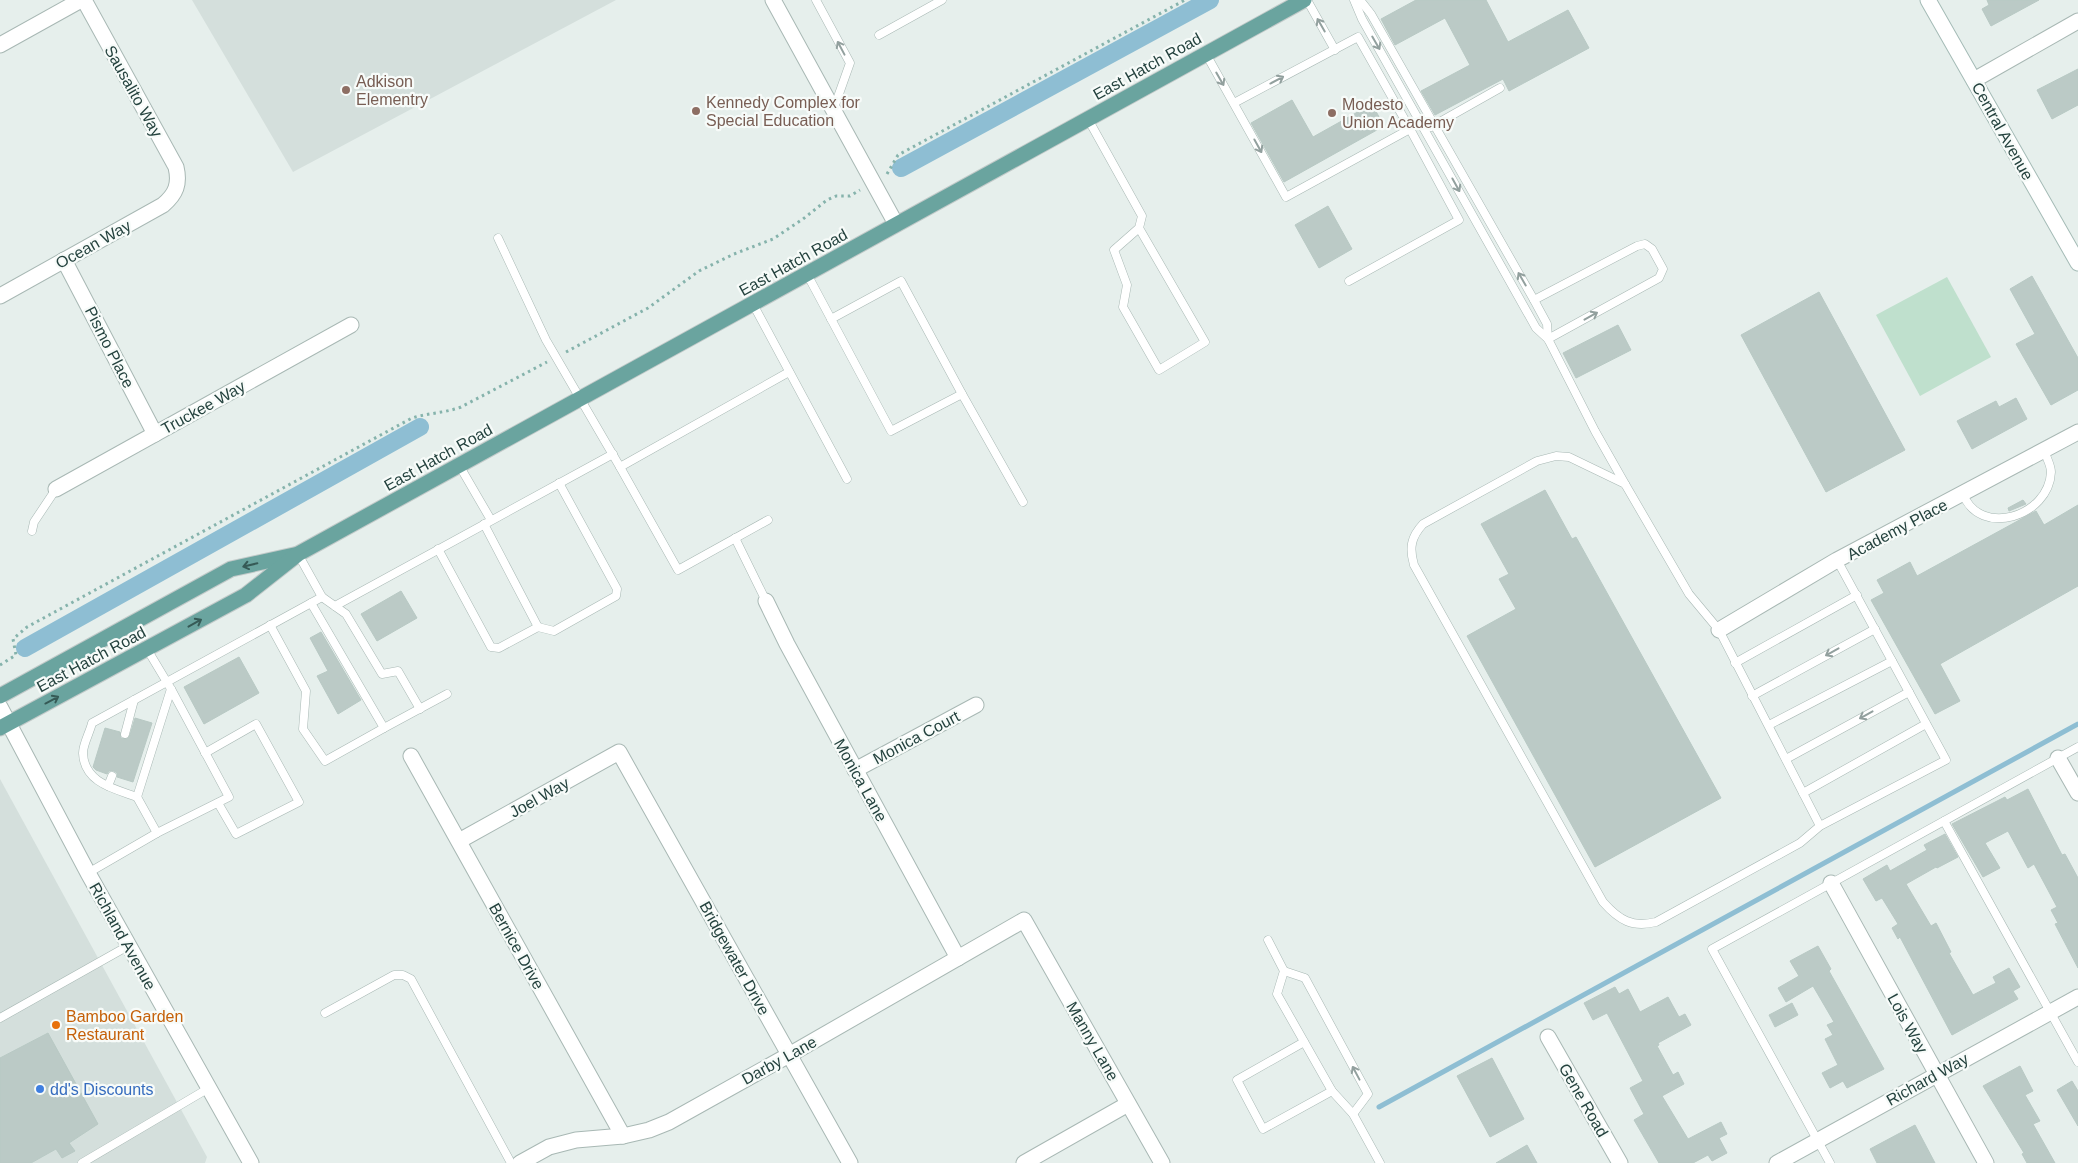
<svg xmlns="http://www.w3.org/2000/svg" width="2078" height="1163" viewBox="0 0 2078 1163" font-family="Helvetica,sans-serif">
<style>
.built{fill:#d4dfdc}
.green{fill:#bfe0cd}
.lines{fill:none;stroke-linecap:round;stroke-linejoin:round}
.stream{stroke:#8ebed3;stroke-width:5}
.canal{stroke:#8ebed3;stroke-width:18}
.building{fill:#bbcac6;stroke:#b8c9c4}
.lane-casing{stroke:#a8b8b4;stroke-width:9}
.street-casing{stroke:#a8b8b4;stroke-width:17}
.secondary-casing{stroke:#a4bbb6;stroke-width:17}
.primary-casing{stroke:#c2cac9;stroke-width:17}
.path{stroke:#86b3ac;stroke-width:3;stroke-dasharray:2.5 4;stroke-linecap:butt}
.lane{stroke:#fff;stroke-width:8}
.street{stroke:#fff;stroke-width:15}
.secondary{stroke:#fff;stroke-width:15}
.primary{stroke:#6aa49f;stroke-width:15}
.oneway{stroke:#92a09e}
.oneway2{stroke:#365a56}
.education-dot{fill:#8d6e63;stroke:#f7fbf9;stroke-width:2}
.food-dot{fill:#e8710a;stroke:#f7fbf9;stroke-width:2}
.shop-dot{fill:#3f7fe0;stroke:#f7fbf9;stroke-width:2}
.labels{text-anchor:middle;stroke-width:4.5;stroke-linejoin:round;paint-order:stroke}
.street-label{font-size:16px;fill:#24423e;stroke:#f7fbf9}
.education-label{font-size:16px;fill:#785e54;stroke:#f7fbf9;text-anchor:start}
.food-label{font-size:16px;fill:#c56008;stroke:#f7fbf9;text-anchor:start}
.shop-label{font-size:16px;fill:#366cbe;stroke:#f7fbf9;text-anchor:start}
</style>
<rect width="100%" height="100%" fill="#e6efec"/>
<g class="built">
<polygon points="192,0 616,0 293,172"/>
<polygon points="0,779 207,1157 205,1163 0,1163"/>
</g>
<polygon class="green" points="1947,277 1991,357 1920,396 1876,315"/>
<g class="lines">
<polyline class="stream" points="1379,1107 2078,724"/>
<g class="canal">
<polyline points="901,168 1210,0"/>
<polyline points="25,648 420,427"/>
</g>
</g>
<g class="building">
<polygon points="1416,0 1486,0 1508,42 1568,10 1589,48 1509,91 1503,79 1435,115 1421,91 1470,65 1445,18 1395,45 1381,19"/>
<polygon points="1987,0 2039,0 1991,26 1982,9 1989,5"/>
<polygon points="2078,69 2078,105 2052,119 2037,90"/>
<polygon points="1292,100 1313,137 1372,104 1384,126 1284,182 1251,123"/>
<polygon points="1328,206 1352,249 1319,268 1295,225"/>
<polygon points="2032,276 2078,358 2078,390 2051,405 2016,344 2035,334 2010,289"/>
<polygon points="1819,292 1905,450 1826,492 1741,335"/>
<polygon points="1618,325 1631,350 1576,378 1563,353"/>
<polygon points="2016,398 2027,419 1972,449 1957,421 1996,401 1999,407"/>
<polygon points="1545,490 1572,539 1576,537 1721,798 1595,867 1467,636 1516,609 1499,579 1509,574 1481,524"/>
<polygon points="2023,500 2026,504 2009,511 2008,508"/>
<polygon points="2078,505 2078,586 1940,664 1960,701 1935,714 1871,600 1884,593 1877,580 1910,562 1917,576 2036,511 2044,525"/>
<polygon points="401,591 417,618 377,641 361,614"/>
<polygon points="321,632 361,700 338,714 317,676 328,671 310,638"/>
<polygon points="239,657 259,693 204,724 184,687"/>
<polygon points="135,718 152,723 133,782 117,777 117,773 114,771 109,771 107,774 96,770 93,767 105,728 120,732 121,738 127,739 130,735"/>
<polygon points="2028,789 2062,855 2065,854 2078,878 2078,968 2055,924 2058,923 2051,910 2057,907 2034,864 2028,868 2008,831 1985,843 2000,868 1983,877 1952,824 2005,797 2007,800"/>
<polygon points="1945,834 1958,857 1937,868 1936,867 1906,884 1931,926 1936,923 1951,952 1949,953 1973,995 1996,983 1993,977 2009,968 2020,987 2013,991 2018,999 1952,1035 1900,937 1898,939 1892,928 1898,924 1882,898 1876,901 1863,879 1887,865 1890,871 1927,850 1924,845"/>
<polygon points="1818,946 1831,969 1829,971 1884,1069 1847,1088 1843,1081 1830,1088 1822,1073 1838,1065 1825,1039 1833,1035 1827,1025 1834,1022 1813,986 1786,1002 1778,988 1799,976 1790,961"/>
<polygon points="1615,987 1619,994 1628,989 1640,1012 1668,997 1679,1017 1685,1014 1691,1025 1658,1043 1659,1045 1657,1046 1673,1075 1678,1072 1684,1084 1662,1096 1688,1139 1721,1122 1727,1134 1719,1138 1727,1153 1712,1161 1708,1155 1693,1163 1659,1163 1634,1120 1644,1114 1630,1088 1643,1081 1607,1013 1593,1020 1584,1003"/>
<polygon points="1792,1003 1798,1015 1775,1027 1769,1015"/>
<polygon points="48,1033 98,1124 69,1143 75,1151 62,1158 56,1149 31,1163 0,1163 0,1058"/>
<polygon points="1492,1058 1524,1119 1490,1137 1457,1076"/>
<polygon points="2020,1066 2033,1091 2025,1095 2040,1121 2033,1124 2055,1163 2027,1163 2022,1154 2024,1153 1983,1086"/>
<polygon points="2072,1081 2078,1091 2078,1126 2057,1090"/>
<polygon points="1915,1125 1935,1163 1877,1163 1870,1149"/>
<polygon points="1527,1145 1537,1163 1496,1163"/>
</g>
<g class="lines">
<defs>
<g id="lane">
<polyline points="816,0 850,63 834,108"/>
<polyline points="1307,0 1335,50"/>
<polyline points="1354,0 1362,19 1536,328 1548,339"/>
<polyline points="1360,0 1371,14 1534,300 1547,324 1548,339 1595,431 1625,484"/>
<polyline points="879,35 942,0"/>
<polyline points="1206,54 1286,197 1410,129 1358,37 1234,103"/>
<polyline points="1088,119 1142,216 1139,228 1205,342 1159,370 1123,307 1127,285 1114,250 1139,228"/>
<polyline points="1431,127 1500,88"/>
<polyline points="498,238 546,340 620,467 789,372"/>
<polyline points="807,274 891,431 962,394 1023,502"/>
<polyline points="1349,281 1459,220 1410,129"/>
<polyline points="1534,300 1637,246 1645,244 1652,249 1663,269 1659,278 1548,339"/>
<polyline points="753,304 847,479"/>
<polyline points="831,319 901,281 962,394"/>
<polyline points="459,465 491,520"/>
<polyline points="620,467 678,570 768,520"/>
<path d="M1963,494C1980,538 2049,517 2051,472C2051,465 2046,457 2044,450"/>
<polyline points="484,524 538,627"/>
<polyline points="32,531 34,522 56,489"/>
<polyline points="735,538 766,601"/>
<polyline points="438,549 491,647 499,648 538,627 554,631 616,596 617,589 559,483"/>
<polyline points="322,597 346,614 382,674 398,671 420,709"/>
<polyline points="335,606 613,454"/>
<polyline points="270,625 306,691 303,729 325,761 384,728 311,603"/>
<polyline points="1735,663 1857,595"/>
<polyline points="1752,696 1875,629"/>
<polyline points="1769,725 1892,661"/>
<polyline points="384,728 447,694"/>
<polyline points="125,734 134,700"/>
<polyline points="205,753 256,724 299,802 236,834 218,803"/>
<polyline points="1786,759 1909,692"/>
<polyline points="108,786 112,776"/>
<polyline points="1803,793 1926,724"/>
<polyline points="137,797 171,689"/>
<polyline points="1944,821 2078,1062"/>
<path d="M1820,826L1800,843L1656,922C1632,928 1619,920 1603,902L1414,565C1409,548 1411,537 1423,524L1537,461L1556,456L1569,457L1625,484L1689,594L1719,630L1820,826L1946,760L1837,560"/>
<path d="M157,833L137,797C115,789 84,783 83,753C83,744 90,732 92,723L322,597L298,554"/>
<polyline points="88,873 157,833 229,797 171,689 147,649"/>
<polyline points="1268,940 1284,971 1277,994 1332,1091 1353,1114 1380,1163"/>
<polyline points="1284,971 1305,978 1368,1094 1353,1114"/>
<polyline points="325,1013 394,975 403,975 411,979 511,1163"/>
<polyline points="0,1018 128,946"/>
<polyline points="1304,1042 1237,1080 1263,1129 1332,1091"/>
<polyline points="82,1163 209,1088"/>
<polyline points="1830,1163 1712,949 2078,747"/>
</g>
<g id="street">
<polyline points="773,0 896,224"/>
<polyline points="0,45 81,0"/>
<polyline points="1974,80 2078,21"/>
<polyline points="64,260 155,434"/>
<path d="M0,296L163,205C176,194 180,184 176,167L84,0"/>
<polyline points="56,489 351,325"/>
<polyline points="766,601 787,644 958,958"/>
<polyline points="1719,630 1837,560 2078,432"/>
<polyline points="0,707 88,873 251,1163"/>
<polyline points="411,756 623,1136"/>
<polyline points="2058,758 2078,793"/>
<polyline points="855,770 976,705"/>
<polyline points="459,841 619,752 850,1163"/>
<polyline points="1831,883 1986,1163"/>
<polyline points="1548,1037 1620,1163"/>
<polyline points="520,1163 549,1147 576,1140 623,1136 649,1130 669,1122 789,1055 1024,920 1162,1163"/>
<polyline points="1024,1163 1128,1104"/>
<polyline points="1777,1163 2078,997"/>
</g>
<polyline id="secondary" points="1928,0 2078,263"/>
<g id="primary">
<polyline points="0,696 231,569 294,555"/>
<polyline points="0,728 246,595 298,554 1304,0"/>
</g>
</defs>
<use href="#lane" class="lane-casing"/>
<use href="#street" class="street-casing"/>
<use href="#secondary" class="secondary-casing"/>
<use href="#primary" class="primary-casing"/>
<g class="path">
<polyline points="887,174 898,155 1185,0"/>
<polyline points="566,352 648,308 699,271 734,254 773,239 803,219 827,200 836,196 850,196 860,190"/>
<path d="M0,665L16,655L13,639L27,627L412,418C428,413 445,413 461,407L547,362"/>
</g>
<use href="#lane" class="lane"/>
<use href="#street" class="street"/>
<use href="#secondary" class="secondary"/>
<use href="#primary" class="primary"/>
</g>
<defs><path id="oneway-shaft" d="M-6 0H5M1.5-3L5.5 0L1.5 3" fill="none" stroke-width="1.6" stroke-linecap="round" stroke-linejoin="round" transform="scale(1.25)"/></defs>
<g class="oneway">
<use href="#oneway-shaft" transform="translate(1321 25) rotate(-120)"/>
<use href="#oneway-shaft" transform="translate(1376 43) rotate(60)"/>
<use href="#oneway-shaft" transform="translate(841 48) rotate(-118)"/>
<use href="#oneway-shaft" transform="translate(1220 79) rotate(60)"/>
<use href="#oneway-shaft" transform="translate(1277 80) rotate(-28)"/>
<use href="#oneway-shaft" transform="translate(1258 146) rotate(61)"/>
<use href="#oneway-shaft" transform="translate(1456 185) rotate(61)"/>
<use href="#oneway-shaft" transform="translate(1522 279) rotate(-120)"/>
<use href="#oneway-shaft" transform="translate(1591 316) rotate(-29)"/>
<use href="#oneway-shaft" transform="translate(1832 652) rotate(151)"/>
<use href="#oneway-shaft" transform="translate(1866 715) rotate(151)"/>
<use href="#oneway-shaft" transform="translate(1356 1073) rotate(-118)"/>
</g>
<g class="oneway2">
<use href="#oneway-shaft" transform="translate(250 565) rotate(167)"/>
<use href="#oneway-shaft" transform="translate(195 623) rotate(-29)"/>
<use href="#oneway-shaft" transform="translate(52 700) rotate(-28)"/>
</g>
<g class="education-dot">
<circle cx="346" cy="90" r="5"/>
<circle cx="696" cy="111" r="5"/>
<circle cx="1332" cy="113" r="5"/>
</g>
<circle class="food-dot" cx="56" cy="1025" r="5"/>
<circle class="shop-dot" cx="40" cy="1089" r="5"/>
<g class="labels">
<g class="street-label">
<text transform="translate(1147 66) rotate(-29)" y="6">East Hatch Road</text>
<text transform="translate(134 91) rotate(61)" y="6">Sausalito Way</text>
<text transform="translate(2003 131) rotate(61)" y="6">Central Avenue</text>
<text transform="translate(93 244) rotate(-29)" y="6">Ocean Way</text>
<text transform="translate(793 262) rotate(-29)" y="6">East Hatch Road</text>
<text transform="translate(110 347) rotate(63)" y="6">Pismo Place</text>
<text transform="translate(203 407) rotate(-29)" y="6">Truckee Way</text>
<text transform="translate(438 457) rotate(-29)" y="6">East Hatch Road</text>
<text transform="translate(1897 529) rotate(-28)" y="6">Academy Place</text>
<text transform="translate(91 659) rotate(-28)" y="6">East Hatch Road</text>
<text transform="translate(916 737) rotate(-28)" y="6">Monica Court</text>
<text transform="translate(861 780) rotate(61)" y="6">Monica Lane</text>
<text transform="translate(539 797) rotate(-29)" y="6">Joel Way</text>
<text transform="translate(123 936) rotate(61)" y="6">Richland Avenue</text>
<text transform="translate(517 946) rotate(61)" y="6">Bernice Drive</text>
<text transform="translate(735 958) rotate(61)" y="6">Bridgewater Drive</text>
<text transform="translate(1908 1023) rotate(61)" y="6">Lois Way</text>
<text transform="translate(1093 1041) rotate(60)" y="6">Manny Lane</text>
<text transform="translate(779 1060) rotate(-29)" y="6">Darby Lane</text>
<text transform="translate(1927 1079) rotate(-29)" y="6">Richard Way</text>
<text transform="translate(1584 1100) rotate(60)" y="6">Gene Road</text>
</g>
<g class="education-label">
<text x="356" y="87">Adkison<tspan x="356" dy="18">Elementry</tspan></text>
<text x="706" y="108">Kennedy Complex for<tspan x="706" dy="18">Special Education</tspan></text>
<text x="1342" y="110">Modesto<tspan x="1342" dy="18">Union Academy</tspan></text>
</g>
<g class="food-label">
<text x="66" y="1022">Bamboo Garden<tspan x="66" dy="18">Restaurant</tspan></text>
</g>
<g class="shop-label">
<text x="50" y="1095">dd's Discounts</text>
</g>
</g>
</svg>
